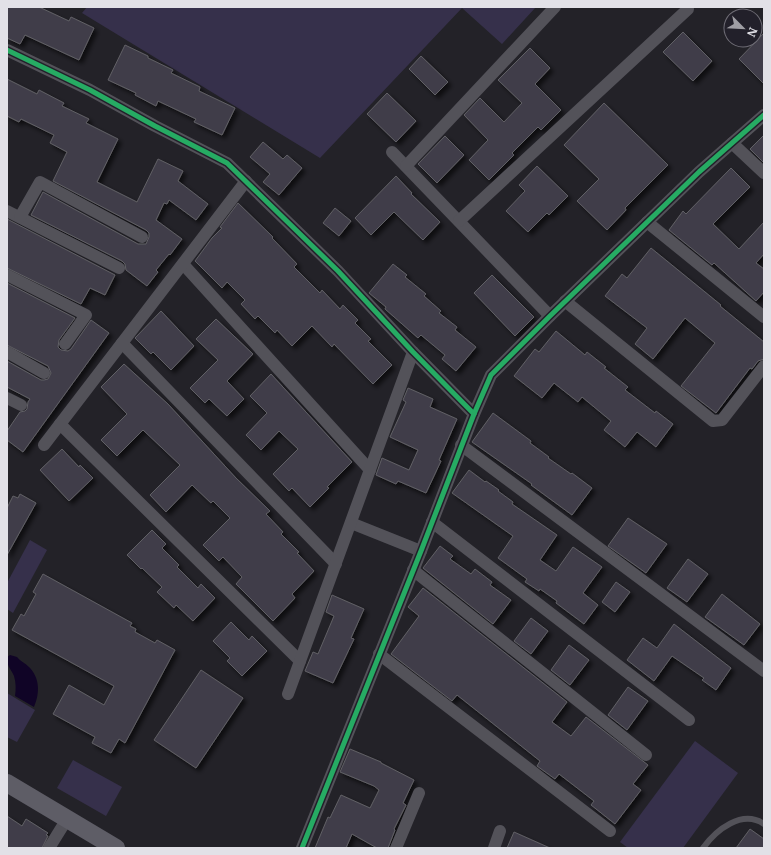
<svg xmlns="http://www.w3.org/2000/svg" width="771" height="855" viewBox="0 0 771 855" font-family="Merriweather,serif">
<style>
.green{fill:#36304b}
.water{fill:#100426}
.building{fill:#403e4a;stroke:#616065;filter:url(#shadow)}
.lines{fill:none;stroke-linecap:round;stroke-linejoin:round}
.service{stroke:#535259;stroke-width:6}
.minor{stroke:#535259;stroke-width:12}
.secondary{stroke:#5e5d66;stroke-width:18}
.cycleway-casing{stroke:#22202a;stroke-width:8}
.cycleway{stroke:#26ab63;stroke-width:5}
</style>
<defs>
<filter id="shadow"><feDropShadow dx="3.5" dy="3.5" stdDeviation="2" flood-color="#0009"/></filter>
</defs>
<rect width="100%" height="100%" fill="#232228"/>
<g class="green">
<polygon points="87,7 536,7 502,44 462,8 320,158 82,13"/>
<polygon points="30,540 47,550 13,613 7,609 7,583"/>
<polygon points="7,693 35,710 17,742 7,737"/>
<polygon points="695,741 738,773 683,848 628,848 620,842"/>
<polygon points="73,760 122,787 106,816 57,788"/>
</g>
<path class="water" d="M10,655L17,657C20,661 25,663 29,667C40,678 40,693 34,707L15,696C16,689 16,683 14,676C10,667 7,667 7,657Z"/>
<g class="building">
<polygon points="7,7 39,7 69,21 71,17 94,28 79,60 25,35 20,44 7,38"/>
<polygon points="683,32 712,61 693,81 663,52"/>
<polygon points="764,33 764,84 739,59"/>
<polygon points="125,45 148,56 148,58 173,70 171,73 200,87 199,91 235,108 222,135 194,122 196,119 158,101 156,106 135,95 136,93 108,80"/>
<polygon points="530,48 550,68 535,84 561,110 541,130 538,127 512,153 514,155 489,180 469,160 488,140 464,115 480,98 504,122 522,103 498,80"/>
<polygon points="421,56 448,82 435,95 409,69"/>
<polygon points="7,79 37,94 39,90 64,103 62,106 89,119 86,123 118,139 97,182 137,202 158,159 183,171 178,181 208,204 196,220 169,200 167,204 164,203 156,220 182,239 170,255 169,254 156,270 158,272 147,286 126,270 125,264 122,261 31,215 43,192 138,244 146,244 149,237 149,233 146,230 53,181 67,152 50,143 54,135 21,119 19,122 7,116"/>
<polygon points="387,93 416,121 396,142 367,114"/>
<polygon points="604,103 668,165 625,208 626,210 607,230 577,201 599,179 564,145"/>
<polygon points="764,135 764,163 750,149"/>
<polygon points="445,136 464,155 437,183 418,164"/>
<polygon points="263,142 283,159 287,155 302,168 279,195 263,182 270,174 250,157"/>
<polygon points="537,166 568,196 549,215 547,213 528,232 506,211 525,191 519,185"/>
<polygon points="731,168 750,187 713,224 739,249 764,222 764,254 756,263 764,269 764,292 756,301 714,263 712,265 669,230 683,211 686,214"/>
<polygon points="396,176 412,193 411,194 440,222 423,240 394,212 371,235 355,218"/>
<polygon points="238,203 273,237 272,238 297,264 294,267 320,293 322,290 340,309 343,305 358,320 355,323 371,339 368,341 392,365 373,384 334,344 332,347 312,326 292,346 277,330 275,333 258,316 255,319 241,304 245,300 227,282 222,288 195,261 212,238 222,228 220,227"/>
<polygon points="335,208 351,221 339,236 323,223"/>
<polygon points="7,219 115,275 105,295 90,288 81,304 7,268"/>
<polygon points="651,248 721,305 720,306 764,342 764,359 758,361 752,369 750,368 716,413 681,386 715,343 685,318 653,359 635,344 647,328 605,296 622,274 627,278"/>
<polygon points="393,264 407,275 405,277 426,294 424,296 441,311 439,313 457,327 455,330 476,347 456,371 442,359 445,355 421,335 418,338 385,309 386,307 369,293"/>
<polygon points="492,275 534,317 515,336 474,293"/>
<polygon points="7,283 75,318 59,340 58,347 61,350 68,351 71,349 91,320 109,333 23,452 7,440 7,431 20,412 25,411 27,409 28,402 30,399 7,387 7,361 41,380 44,380 48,379 51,373 48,366 7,345"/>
<polygon points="161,311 194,346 171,370 153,352 151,354 135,338"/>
<polygon points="216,319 253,354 227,381 244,399 227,416 209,399 205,403 190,388 218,360 196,339"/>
<polygon points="556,331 585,355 587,352 606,367 604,368 628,387 625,390 655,413 656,411 673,424 656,447 637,432 625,447 604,430 611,421 582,397 578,402 554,383 542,398 514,376 535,349 539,352"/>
<polygon points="124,364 168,404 236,478 270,511 266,514 283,532 281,534 299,552 297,553 314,571 292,594 295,598 273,621 236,584 242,577 223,557 219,561 203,545 230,518 213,501 211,503 192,485 166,512 150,495 180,465 143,430 117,456 101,440 127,414 101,387"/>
<polygon points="271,374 352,462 327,487 329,488 310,507 292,488 289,491 273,474 298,449 279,431 261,450 246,435 267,413 250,396"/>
<polygon points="408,388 433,399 430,407 457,419 439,460 441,461 426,493 398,481 396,484 376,475 382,458 409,470 418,450 390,437 406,402 403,400"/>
<polygon points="493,413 531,441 530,443 549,457 548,458 571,474 572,473 592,488 572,515 531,485 532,484 472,442"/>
<polygon points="62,449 79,467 80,465 93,478 69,501 40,470"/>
<polygon points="469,470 485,482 486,481 499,490 498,491 513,502 512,504 557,535 540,560 556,571 573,547 602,567 583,593 598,605 584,624 556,603 557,601 540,589 539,591 525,582 527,579 498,558 513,536 452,493"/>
<polygon points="20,494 36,503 7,555 7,508 13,496 18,498"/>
<polygon points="628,518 667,544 646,573 608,546"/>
<polygon points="152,530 166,544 162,548 179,565 177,567 198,588 201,584 215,598 193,621 176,605 174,608 157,592 162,587 142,568 141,569 127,555"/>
<polygon points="440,546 453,556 450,559 471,574 475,569 492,582 490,585 511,600 493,624 423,568"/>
<polygon points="688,559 708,574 687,602 667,588"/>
<polygon points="43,574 132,623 130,626 136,629 135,632 155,643 157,640 175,650 125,743 119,739 111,753 92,743 95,737 53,714 69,685 104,705 114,686 12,630 21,614 24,616 36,594 33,592"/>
<polygon points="616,582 630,592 615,612 602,602"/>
<polygon points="423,588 567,702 552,722 571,736 586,717 648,765 633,784 641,790 615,824 591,805 594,801 559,774 555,779 537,766 540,761 457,695 452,701 391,654 419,616 408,607"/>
<polygon points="722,594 760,624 744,645 705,617"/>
<polygon points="332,595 364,609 351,638 354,639 333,683 305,671 313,652 318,654 334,616 326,612"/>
<polygon points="531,618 548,631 531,654 514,641"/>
<polygon points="231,622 249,640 252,636 267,651 242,676 227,661 230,658 213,641"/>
<polygon points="674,624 731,668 716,690 702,680 704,678 672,656 654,681 627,660 643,638 657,648"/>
<polygon points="569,645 589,660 570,685 551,670"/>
<polygon points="201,670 243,698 196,768 154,740"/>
<polygon points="628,687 648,701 627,730 608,715"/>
<polygon points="350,749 381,762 381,763 414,780 403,803 406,805 394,829 395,830 388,848 377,848 352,834 346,848 315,848 328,817 330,818 341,795 370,808 379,790 374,786 340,772"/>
<polygon points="7,816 22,826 26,819 48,833 46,835 48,836 42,848 7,848"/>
<polygon points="750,829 764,839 764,848 736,848"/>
<polygon points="514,832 550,848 507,848"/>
</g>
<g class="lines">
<path class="service" d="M703,848C716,830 742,809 764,824"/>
<g class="minor">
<polyline points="7,50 90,90 155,126 227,163 338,271 413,352 474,414"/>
<polyline points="732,143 764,173"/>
<polyline points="392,152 550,316"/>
<polyline points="406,166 555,7"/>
<polyline points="7,211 119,268"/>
<polyline points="20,217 40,182 142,237"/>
<polyline points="459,221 688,9"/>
<polyline points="647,222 764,317"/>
<polyline points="183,264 370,470"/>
<polyline points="7,275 86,315 65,344"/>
<polyline points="565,301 713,421 722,420 764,366"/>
<polyline points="122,343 336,564"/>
<polyline points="7,352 44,373"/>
<polyline points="7,398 21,405"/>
<polyline points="60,424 300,661"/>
<polyline points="44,445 246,181"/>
<polyline points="461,445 764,671"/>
<polyline points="432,522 689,720"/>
<polyline points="351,523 421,551"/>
<polyline points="413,570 646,755"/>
<polyline points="379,654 610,831"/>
<polyline points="288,694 413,352"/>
<polyline points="49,848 67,819"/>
<polyline points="302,848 421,551 474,414 491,375 550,316 699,172 764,115"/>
<polyline points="396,848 419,793"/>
<polyline points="494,848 500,831"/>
</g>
<polyline class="secondary" points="7,783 116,848"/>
<defs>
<g id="cycleway">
<polyline points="7,50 90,90 155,126 227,163 338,271 413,352 474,414"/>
<polyline points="302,848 421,551 474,414 491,375 550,316 699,172 764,115"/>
</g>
</defs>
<use href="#cycleway" class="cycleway-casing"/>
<use href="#cycleway" class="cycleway"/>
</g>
<rect width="771" height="855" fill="none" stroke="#e2e1e7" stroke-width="16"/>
<g transform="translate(743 28) rotate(114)"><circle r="19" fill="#22202a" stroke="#6f6d76"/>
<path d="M0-3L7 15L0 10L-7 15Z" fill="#9f9ea4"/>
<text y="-6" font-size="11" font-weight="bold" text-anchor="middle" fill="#e2e1e7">N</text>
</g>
</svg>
